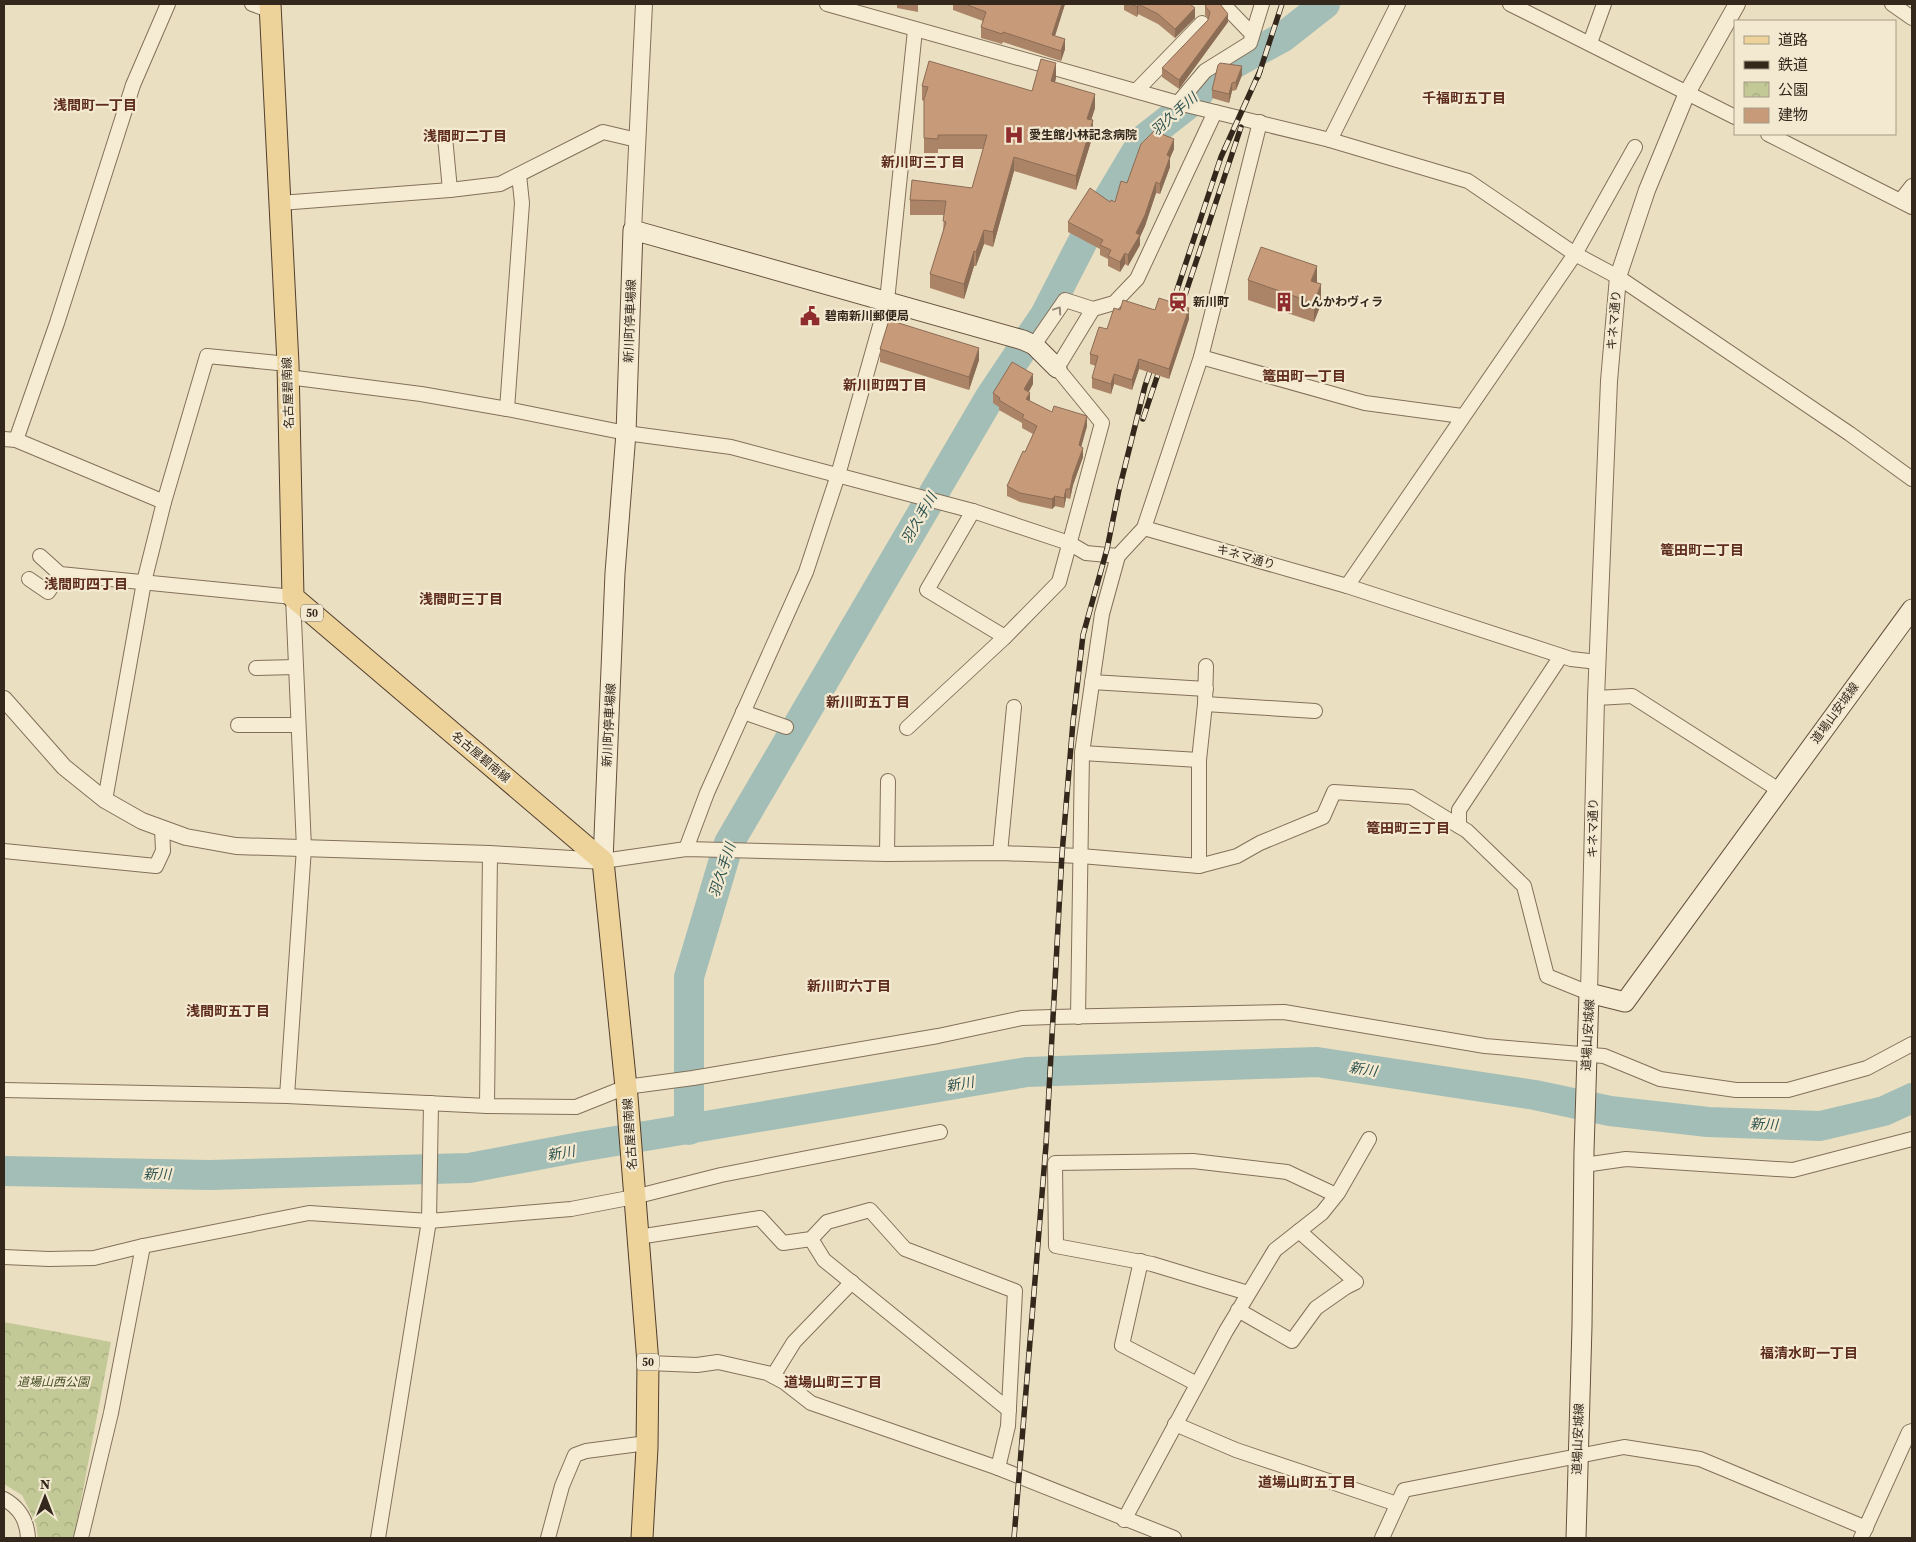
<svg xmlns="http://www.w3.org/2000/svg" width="1916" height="1542" viewBox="0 0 1916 1542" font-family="'Source Serif 4','Noto Sans JP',serif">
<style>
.park{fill:url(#park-crowns)}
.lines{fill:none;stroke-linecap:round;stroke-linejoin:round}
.river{stroke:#a3beb6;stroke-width:30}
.minor-casing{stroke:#83705a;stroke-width:16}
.tertiary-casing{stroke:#83705a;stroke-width:18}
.secondary-casing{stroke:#65513d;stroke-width:21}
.primary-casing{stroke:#513e2e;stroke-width:23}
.minor{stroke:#f6ecd4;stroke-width:14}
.tertiary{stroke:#f6ecd4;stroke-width:16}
.secondary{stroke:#f6ecd4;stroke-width:19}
.primary{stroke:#edd39a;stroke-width:21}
.rail-casing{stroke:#34281d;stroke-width:5.5}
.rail{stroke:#f3e9d0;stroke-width:4;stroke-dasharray:11;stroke-linecap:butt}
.wall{fill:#ab8468}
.shaded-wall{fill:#8b6c55}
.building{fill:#c79a79;stroke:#8b6c55}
.oneway{stroke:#958a78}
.labels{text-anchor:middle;stroke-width:4.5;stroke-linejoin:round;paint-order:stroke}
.shield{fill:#f3e9d0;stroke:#6d6253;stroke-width:1}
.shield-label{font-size:11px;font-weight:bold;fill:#34281d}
.poi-label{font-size:12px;font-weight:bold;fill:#34281d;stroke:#f3e9d0;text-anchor:start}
.street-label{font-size:12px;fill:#34281d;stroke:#f3e9d0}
.park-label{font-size:12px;font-style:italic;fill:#444f25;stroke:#f3e9d0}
.neighbourhood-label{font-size:14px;font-weight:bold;fill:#5e2c1f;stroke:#f3e9d0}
.water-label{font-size:14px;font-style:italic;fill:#2d5350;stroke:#f3e9d0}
</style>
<defs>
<pattern id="park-crowns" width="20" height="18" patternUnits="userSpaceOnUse" patternTransform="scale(1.25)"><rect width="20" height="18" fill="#c2c896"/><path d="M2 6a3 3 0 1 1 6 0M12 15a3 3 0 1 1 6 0" fill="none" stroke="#a7ac81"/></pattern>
</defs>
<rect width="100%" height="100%" fill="#ebdfc1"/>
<polygon class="park" points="4,1322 111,1342 74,1538 38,1538 36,1524 22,1495 4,1484"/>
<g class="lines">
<g class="river">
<polyline points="689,1130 689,977 729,843 990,397 1045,315 1083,241 1144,139 1195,99 1208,78 1283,37 1325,4"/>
<polyline points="4,1171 210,1175 469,1168 580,1147 1027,1072 1317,1062 1535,1095 1610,1111 1708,1122 1820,1126 1884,1111 1912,1098"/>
</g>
<defs>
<g id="minor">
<polyline points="252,4 269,10"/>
<polyline points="827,4 1178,103 1330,140 1468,181 1575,254 1618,277 1850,434 1912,479"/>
<polyline points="1223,4 1252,34"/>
<polyline points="1510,4 1735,117"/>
<polyline points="1892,4 1912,18"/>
<polyline points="1590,43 1604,4"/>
<polyline points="1136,91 1202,23"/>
<polyline points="1178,103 1205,71 1250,43 1262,4"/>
<polyline points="1768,134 1912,207"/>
<polyline points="445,137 450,190"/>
<polyline points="1330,140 1398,4"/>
<polyline points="1901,200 1912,186"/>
<polyline points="280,203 450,190 500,184 603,132 637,140"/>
<polyline points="1034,345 1065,300 1093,309 1114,303 1137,279 1215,112"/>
<polyline points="1201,357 1365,403 1462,416"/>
<polyline points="288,377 421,394 507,409 626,433 731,447 973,511 1069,543 1086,553 1118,556 1144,528 1201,357 1260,122"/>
<polyline points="507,409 522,203 519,175"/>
<polyline points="4,439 16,440 164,502"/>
<polyline points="16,440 57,323 133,85 168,4"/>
<polyline points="973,511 927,590 1005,637"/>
<polyline points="1144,528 1347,586 1571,659 1598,662"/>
<polyline points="40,556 60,574 293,597 304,848 287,1096"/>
<polyline points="29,579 48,592 60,574"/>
<polyline points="1347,586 1575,254 1635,147"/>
<polyline points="256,668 296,667"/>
<polyline points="1092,682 1206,689"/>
<polyline points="1596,698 1632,696 1779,790"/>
<polyline points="1205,704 1315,711"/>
<polyline points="743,712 786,727"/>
<polyline points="238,725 298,725"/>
<polyline points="907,728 1005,637 1059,582 1102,423 1057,368 1093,309"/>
<polyline points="1082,753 1199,760"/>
<polyline points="105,800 144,582 164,502 207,356 288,364"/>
<polyline points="1459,826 1459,810 1561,656"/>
<polyline points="686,849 707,793 806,572 838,475 887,301 915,30"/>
<polyline points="4,851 156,866 163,851 162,828"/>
<polyline points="1000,853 1014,707"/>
<polyline points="887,854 888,781"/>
<polyline points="603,861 686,849 887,854 1000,853 1081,856 1199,866 1237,856 1260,843 1323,817 1334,792 1411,797 1467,831 1524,886 1547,976 1589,993"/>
<polyline points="1199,866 1199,760 1205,704 1206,666"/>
<polyline points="1078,1017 1082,753 1102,614 1118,556"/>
<polyline points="4,1090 287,1096 487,1106 576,1107 626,1087 693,1078 938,1036 1022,1018 1052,1017 1284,1012 1485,1046 1604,1056 1660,1079 1736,1090 1788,1090 1867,1068 1912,1044"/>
<polyline points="487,1106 490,854"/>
<polyline points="1584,1165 1626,1159 1793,1170 1912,1139"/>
<polyline points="638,1237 760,1218 783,1243 811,1239 827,1222 870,1210 905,1249 1015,1291 1008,1426 998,1468"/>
<polyline points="811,1239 824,1260 1009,1410"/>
<polyline points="4,1257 49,1259 94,1258 143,1246 309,1213 429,1221 571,1209 634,1197 721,1175 940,1132"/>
<polyline points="1141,1261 1122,1345 1197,1384"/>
<polyline points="1248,1293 1152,1264 1056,1246 1055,1163 1193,1161 1287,1172 1336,1195"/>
<polyline points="1238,1310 1292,1341 1316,1308 1346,1287 1356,1282 1299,1231"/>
<polyline points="648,1363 697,1365 718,1362 767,1373 784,1382 811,1403 998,1468 1174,1538"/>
<polyline points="773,1376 794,1342 852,1282"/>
<polyline points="1175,1424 1236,1450 1397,1504"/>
<path d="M4,1499C20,1508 27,1520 28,1538"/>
<polyline points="1124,1520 1226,1331 1275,1250 1322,1213 1338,1193 1369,1139"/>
<polyline points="81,1538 111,1413 143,1246"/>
<polyline points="378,1538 429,1221 431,1103"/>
<polyline points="548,1538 562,1486 575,1455 586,1451 647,1443"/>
<polyline points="1382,1538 1404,1490 1624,1447 1700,1459 1866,1528"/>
<polyline points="1861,1538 1909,1432 1912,1431"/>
</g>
<g id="tertiary">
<polyline points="633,230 644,4"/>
<polyline points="4,699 64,767 105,800 142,821 186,837 236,846 490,854 603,861"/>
<polyline points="1589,993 1596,698 1609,381 1618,277 1647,190 1687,93 1737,4"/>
</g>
<g id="secondary">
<polyline points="603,861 615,573 626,433 633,230 1023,340 1034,345 1057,368"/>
<polyline points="1576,1538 1582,1326 1584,1151 1589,993 1625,1002 1912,609"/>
</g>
<polyline id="primary" points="270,4 288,364 293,597 603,861 627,1097 648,1363 647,1448 642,1538"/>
</defs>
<use href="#minor" class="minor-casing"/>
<use href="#tertiary" class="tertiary-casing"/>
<use href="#secondary" class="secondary-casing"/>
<use href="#primary" class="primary-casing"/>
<use href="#minor" class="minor"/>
<use href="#tertiary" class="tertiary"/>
<use href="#secondary" class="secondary"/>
<use href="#primary" class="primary"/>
<defs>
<g id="rail">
<polyline points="1258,77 1282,4"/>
<polyline points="1168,317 1221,157 1260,71"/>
<polyline points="1177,319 1241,127"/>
<polyline points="1143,419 1162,362"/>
<polyline points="1014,1538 1046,1145 1062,854 1073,722 1083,635 1107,549 1119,490 1145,386 1154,359"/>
</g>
</defs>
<use href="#rail" class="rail-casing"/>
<use href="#rail" class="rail"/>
</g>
<g class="wall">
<polygon points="897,4 918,4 918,12 897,8"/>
<polygon points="953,4 1065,4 1055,36 1065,49 1061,61 1003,42 1002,44 981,38 981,27 983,21 953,10"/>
<polygon points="1124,4 1190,4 1195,18 1175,38 1158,24 1138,14 1137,17 1124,10"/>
<polygon points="1205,6 1228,22 1179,89 1162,77 1162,68 1208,20 1209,19 1205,15"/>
<polygon points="1242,75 1236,90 1232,91 1229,103 1212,98 1212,90"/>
<polygon points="1056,78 1055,82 1095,108 1091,120 1093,135 1076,190 1014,171 993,247 984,244 976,266 974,266 964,299 930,288 930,274 943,232 944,215 910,215 910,200 972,188 983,149 938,149 938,153 924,153 924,101 922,100 922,86 1032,91"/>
<polygon points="1174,149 1170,158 1170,167 1160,194 1156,193 1145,226 1140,237 1140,245 1128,266 1125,264 1120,272 1108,266 1108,259 1100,255 1100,249 1068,232 1068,222 1110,202 1115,202 1127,183"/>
<polygon points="1248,280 1317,283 1321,304 1314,322 1248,300"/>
<polygon points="1120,310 1155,310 1189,319 1169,379 1139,369 1132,390 1114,384 1111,394 1092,388 1092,378 1096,366 1090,364 1090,354"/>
<polygon points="880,349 979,360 969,390 880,362"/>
<polygon points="1033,384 1029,392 1030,401 1052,412 1087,426 1081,446 1083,457 1073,485 1070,499 1066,498 1064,508 1055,506 1052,509 1020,502 1007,496 1007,486 1025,452 1033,434 1022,428 1022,423 999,410 999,407 993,403 993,393"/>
</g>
<g class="shaded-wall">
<polygon points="1062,4 1065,4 1052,45 1052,35"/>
<polygon points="1138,4 1138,14 1137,17 1137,7"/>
<polygon points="1195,8 1195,18 1175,38 1175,29"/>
<polygon points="1228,14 1228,22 1179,89 1179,80"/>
<polygon points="1065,39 1065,49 1061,61 1061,51"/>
<polygon points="1056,63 1056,78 1051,95 1051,81"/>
<polygon points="1242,66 1242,75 1236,90 1236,82"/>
<polygon points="1232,83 1232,91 1229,103 1229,94"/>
<polygon points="1095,94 1095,108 1087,133 1087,119"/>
<polygon points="1093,120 1093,135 1076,190 1076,176"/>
<polygon points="1174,139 1174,149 1170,158 1170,167 1160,194 1160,184 1167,155"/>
<polygon points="1014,157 1014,171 993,247 993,232"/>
<polygon points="1156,182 1156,193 1145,226 1140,237 1140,245 1128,266 1128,255 1136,233"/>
<polygon points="984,230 984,244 976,266 976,252"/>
<polygon points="974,251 974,266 964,299 964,284"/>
<polygon points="1125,253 1125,264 1120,272 1120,262"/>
<polygon points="1317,266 1317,286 1311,281"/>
<polygon points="1321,284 1321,304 1314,322 1314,303"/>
<polygon points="1189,308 1189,319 1169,379 1169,369"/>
<polygon points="979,348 979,360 969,390 969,377"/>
<polygon points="1139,359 1139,369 1132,390 1132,380"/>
<polygon points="1033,374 1033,384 1024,399 1024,389"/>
<polygon points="1114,374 1114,384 1111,394 1111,384"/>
<polygon points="1030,393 1030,402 1026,399"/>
<polygon points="1087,416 1087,426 1079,455 1079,445"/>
<polygon points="1083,448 1083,457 1073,485 1070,499 1070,489 1073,475"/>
<polygon points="1066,489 1066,498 1064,508 1064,498"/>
<polygon points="1055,496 1055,506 1052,509 1052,499"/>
</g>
<g class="building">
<polygon points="965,4 1062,4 1052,35 1065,39 1061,51 1003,32 1002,34 981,27 986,12"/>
<polygon points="1131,4 1190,4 1195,8 1175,29 1158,14 1138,4 1137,7"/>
<polygon points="1208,4 1220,4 1228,14 1179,80 1162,68 1208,20 1210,12 1205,6"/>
<polygon points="1041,59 1056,63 1051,81 1095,94 1087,119 1093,120 1076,176 1014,157 993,232 984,230 976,252 974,251 964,284 930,274 946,222 943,221 946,201 910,200 912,180 972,188 987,135 938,135 938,139 924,138 924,99 928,87 922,86 929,61 1032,91"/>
<polygon points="1220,63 1242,66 1236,82 1232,83 1229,94 1212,90 1218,65"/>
<polygon points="1154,131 1174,139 1167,155 1170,157 1160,184 1156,182 1145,215 1136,233 1140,235 1128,255 1125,253 1120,262 1108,256 1111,250 1100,245 1103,240 1068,222 1090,188 1110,202 1111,200 1115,202 1121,181 1127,183 1141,144"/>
<polygon points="1261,247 1317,266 1311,281 1321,284 1314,303 1248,280"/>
<polygon points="1159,298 1189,308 1169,369 1139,359 1132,380 1114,374 1111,384 1092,378 1098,356 1090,354 1099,327 1107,329 1114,308 1120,310 1123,300 1155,310"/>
<polygon points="889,320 979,348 969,377 880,349"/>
<polygon points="1012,362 1033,374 1024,389 1030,393 1026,399 1052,412 1054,406 1087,416 1079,445 1083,448 1073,475 1070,489 1066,489 1064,498 1055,496 1052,499 1020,493 1007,486 1023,451 1025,452 1037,426 1022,418 1024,415 999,400 1000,398 993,393"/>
</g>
<defs><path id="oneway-chevron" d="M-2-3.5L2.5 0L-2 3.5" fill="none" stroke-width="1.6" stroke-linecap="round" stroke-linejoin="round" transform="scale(1.25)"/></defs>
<use class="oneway" href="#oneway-chevron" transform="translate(1058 310) rotate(-56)"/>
<defs>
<symbol id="hospital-bare" viewBox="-9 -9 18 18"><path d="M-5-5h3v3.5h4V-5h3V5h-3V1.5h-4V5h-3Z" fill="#8f2d2e" stroke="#f3e9d0" stroke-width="2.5" paint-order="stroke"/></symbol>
<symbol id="station-bare" viewBox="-9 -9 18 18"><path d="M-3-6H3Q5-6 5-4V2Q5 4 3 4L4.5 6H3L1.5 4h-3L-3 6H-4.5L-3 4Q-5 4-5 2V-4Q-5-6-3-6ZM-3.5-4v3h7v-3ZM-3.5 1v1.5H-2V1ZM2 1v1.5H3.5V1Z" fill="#8f2d2e" stroke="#f3e9d0" stroke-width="2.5" paint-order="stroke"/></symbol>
<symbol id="building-bare" viewBox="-9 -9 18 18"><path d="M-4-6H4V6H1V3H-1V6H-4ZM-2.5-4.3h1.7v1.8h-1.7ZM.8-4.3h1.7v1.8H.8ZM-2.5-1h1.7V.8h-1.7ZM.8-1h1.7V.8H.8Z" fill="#8f2d2e" stroke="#f3e9d0" stroke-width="2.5" paint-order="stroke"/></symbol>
<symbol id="civic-bare" viewBox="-9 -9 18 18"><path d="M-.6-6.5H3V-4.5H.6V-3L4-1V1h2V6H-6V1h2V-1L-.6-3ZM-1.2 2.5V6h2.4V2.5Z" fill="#8f2d2e" stroke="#f3e9d0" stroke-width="2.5" paint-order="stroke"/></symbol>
</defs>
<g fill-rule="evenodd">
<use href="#hospital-bare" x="1000" y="121" width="28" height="28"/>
<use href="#station-bare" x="1164" y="288" width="28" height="28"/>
<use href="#building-bare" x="1270" y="288" width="28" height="28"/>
<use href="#civic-bare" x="796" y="302" width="28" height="28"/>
</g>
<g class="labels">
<g class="shield">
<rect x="301" y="604.5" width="22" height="17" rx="4"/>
<rect x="637" y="1353.5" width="22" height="17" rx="4"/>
</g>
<g class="shield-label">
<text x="312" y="617">50</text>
<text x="648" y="1366">50</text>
</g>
<g class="poi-label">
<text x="1029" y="139">愛生館小林記念病院</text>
<text x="1193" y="306">新川町</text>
<text x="1299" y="306">しんかわヴィラ</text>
<text x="825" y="320">碧南新川郵便局</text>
</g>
<g class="street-label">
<text transform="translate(1614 320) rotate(-85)" y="4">キネマ通り</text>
<text transform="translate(630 321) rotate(-88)" y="4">新川町停車場線</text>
<text transform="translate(288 393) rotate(-92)" y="4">名古屋碧南線</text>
<text transform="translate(1246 557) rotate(16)" y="4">キネマ通り</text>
<text transform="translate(1835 713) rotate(-54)" y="4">道場山安城線</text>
<text transform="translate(609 725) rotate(-87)" y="4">新川町停車場線</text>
<text transform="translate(481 757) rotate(40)" y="4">名古屋碧南線</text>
<text transform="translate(1593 828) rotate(-89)" y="4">キネマ通り</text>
<text transform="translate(1588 1035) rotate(-87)" y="4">道場山安城線</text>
<text transform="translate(630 1134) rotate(-94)" y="4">名古屋碧南線</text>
<text transform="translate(1578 1439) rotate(-88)" y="4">道場山安城線</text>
</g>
<g class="park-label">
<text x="53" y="1386">道場山西公園</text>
</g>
<g class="neighbourhood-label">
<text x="1464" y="103">千福町五丁目</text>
<text x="95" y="110">浅間町一丁目</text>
<text x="465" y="141">浅間町二丁目</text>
<text x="923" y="167">新川町三丁目</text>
<text x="1304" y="381">篭田町一丁目</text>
<text x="885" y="390">新川町四丁目</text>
<text x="1702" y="555">篭田町二丁目</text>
<text x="86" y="589">浅間町四丁目</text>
<text x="461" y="604">浅間町三丁目</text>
<text x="868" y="707">新川町五丁目</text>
<text x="1408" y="833">篭田町三丁目</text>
<text x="849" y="991">新川町六丁目</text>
<text x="228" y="1016">浅間町五丁目</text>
<text x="1809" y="1358">福清水町一丁目</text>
<text x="833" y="1387">道場山町三丁目</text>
<text x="1307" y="1487">道場山町五丁目</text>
</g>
<g class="water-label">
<text transform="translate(1174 114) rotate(-41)" y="5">羽久手川</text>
<text transform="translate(919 518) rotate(-60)" y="5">羽久手川</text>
<text transform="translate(722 870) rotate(-72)" y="5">羽久手川</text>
<text transform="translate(1363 1069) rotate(9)" y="5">新川</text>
<text transform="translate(960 1084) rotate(-10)" y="5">新川</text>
<text transform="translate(1764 1124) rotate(2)" y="5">新川</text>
<text transform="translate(561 1153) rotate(-10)" y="5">新川</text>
<text transform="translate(157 1174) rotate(1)" y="5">新川</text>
</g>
</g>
<rect width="1916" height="1542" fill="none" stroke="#34281d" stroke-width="10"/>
<rect x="1734" y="20" width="162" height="115" fill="#f3e9d0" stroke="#a79c88"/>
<rect x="1744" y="36" width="25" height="8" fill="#edd39a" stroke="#a79c88"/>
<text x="1778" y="45" font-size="15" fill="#34281d">道路</text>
<rect x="1744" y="61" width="25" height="8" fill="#34281d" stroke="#a79c88"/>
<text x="1778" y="70" font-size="15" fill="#34281d">鉄道</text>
<rect x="1744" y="82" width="25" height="15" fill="url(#park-crowns)" stroke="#a79c88"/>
<text x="1778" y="95" font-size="15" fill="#34281d">公園</text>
<rect x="1744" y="108" width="25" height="15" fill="#c79a79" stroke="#a79c88"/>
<text x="1778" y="120" font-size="15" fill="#34281d">建物</text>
<g transform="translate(45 1497)" stroke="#f3e9d0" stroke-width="4" paint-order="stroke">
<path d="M0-4L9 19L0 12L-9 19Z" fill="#34281d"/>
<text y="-8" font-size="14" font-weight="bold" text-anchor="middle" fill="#34281d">N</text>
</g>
</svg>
